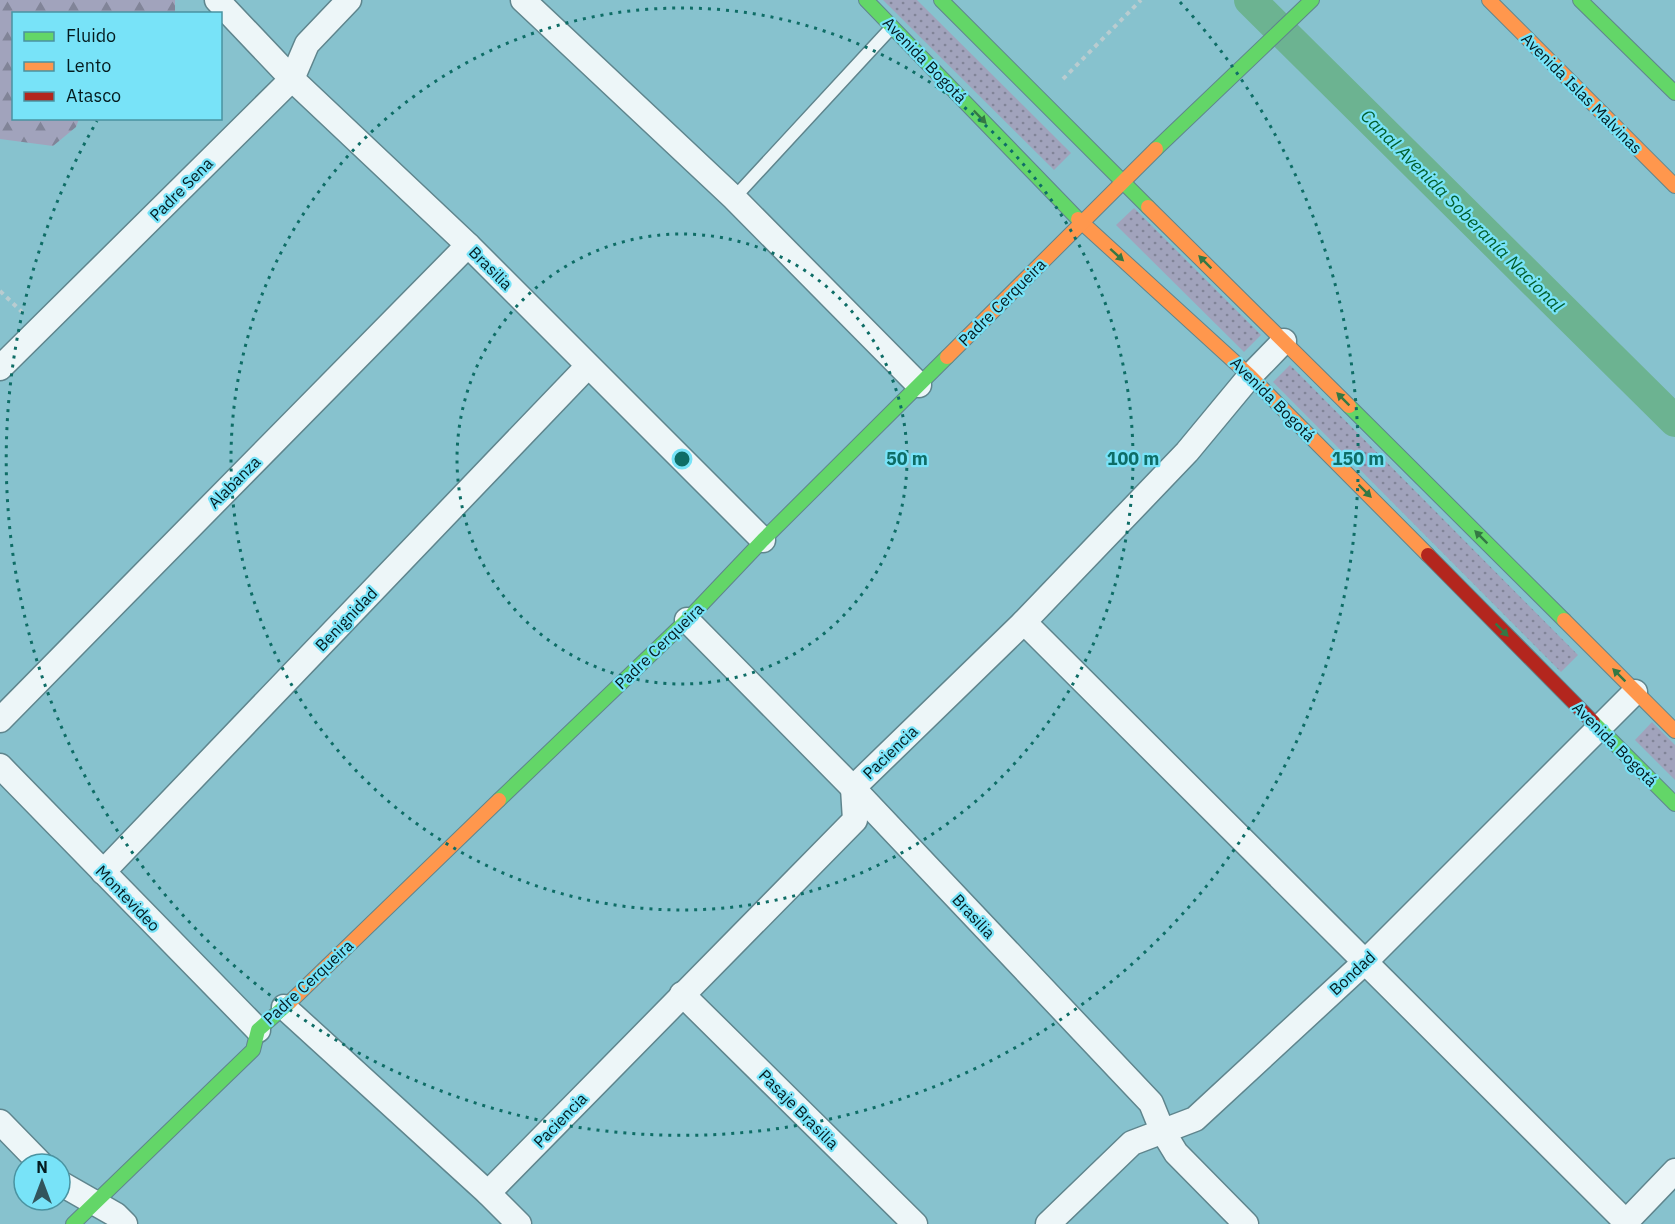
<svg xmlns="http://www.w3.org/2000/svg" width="1675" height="1224" viewBox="0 0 1675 1224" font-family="'IBM Plex Sans',sans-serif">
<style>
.grass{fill:url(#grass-dots)}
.forest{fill:url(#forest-firs)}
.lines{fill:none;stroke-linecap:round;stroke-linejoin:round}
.canal{stroke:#6cb391;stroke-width:32}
.lane-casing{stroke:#5f858d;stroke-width:15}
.street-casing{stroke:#5f858d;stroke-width:27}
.fast-casing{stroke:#5f858d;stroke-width:16}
.slow-casing{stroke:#5f858d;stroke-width:16}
.jam-casing{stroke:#5f858d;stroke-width:16}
.path{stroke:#b9ccd0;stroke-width:4;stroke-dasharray:4.5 4.5;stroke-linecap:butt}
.lane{stroke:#edf6f8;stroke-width:12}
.street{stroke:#edf6f8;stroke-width:24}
.fast{stroke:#63d668;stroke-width:14}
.slow{stroke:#ff974d;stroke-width:14}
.jam{stroke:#b3261e;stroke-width:14}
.oneway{fill:#347844}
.ring{fill:none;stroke:#0e6d66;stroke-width:3;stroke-dasharray:3 6}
.labels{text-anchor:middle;stroke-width:4.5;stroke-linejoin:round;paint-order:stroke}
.street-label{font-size:16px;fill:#041b1f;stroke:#78e3f8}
.water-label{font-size:18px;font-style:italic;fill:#005f2d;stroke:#78e3f8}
.centre{fill:#0e6d66;stroke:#78e3f8;stroke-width:3}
.ring-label{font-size:18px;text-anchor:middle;font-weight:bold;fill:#0e6d66;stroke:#78e3f8;stroke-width:4.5;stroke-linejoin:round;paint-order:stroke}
</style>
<defs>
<pattern id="grass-dots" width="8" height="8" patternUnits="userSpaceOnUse" patternTransform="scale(1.5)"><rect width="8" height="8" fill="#a1a3bc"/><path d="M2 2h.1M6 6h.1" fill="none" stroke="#818498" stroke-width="1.8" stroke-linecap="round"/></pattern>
<pattern id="forest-firs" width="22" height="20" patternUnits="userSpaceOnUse" patternTransform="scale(1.5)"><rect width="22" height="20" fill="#a1a3bc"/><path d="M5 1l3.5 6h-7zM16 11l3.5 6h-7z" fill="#818498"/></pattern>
</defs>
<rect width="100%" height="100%" fill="#87c2ce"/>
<g class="grass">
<polygon points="883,0 917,0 1071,153 1054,170"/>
<polygon points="1134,208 1261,335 1244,352 1116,225"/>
<polygon points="1290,365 1578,655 1561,672 1273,382"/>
<polygon points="1652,722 1675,745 1675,780 1635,740"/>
</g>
<polygon class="forest" points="0,0 175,0 175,13 14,14 14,118 79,119 76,127 53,146 0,139"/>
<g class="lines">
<polyline class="canal" points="1250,0 1675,421"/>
<defs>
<polyline id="lane" points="734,198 892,27"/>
<g id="street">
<polyline points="217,0 292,79 468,245 763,540"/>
<polyline points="523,0 734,198 919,385"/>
<polyline points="0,368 292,79 307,44 349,0"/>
<polyline points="687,620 853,788 1151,1103 1162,1130 1176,1153 1246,1224"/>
<polyline points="1024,622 1626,1222"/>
<polyline points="0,720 468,245"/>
<polyline points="0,766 258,1030"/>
<polyline points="103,872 588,366"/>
<polyline points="682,994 915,1224"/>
<polyline points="284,1007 488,1193 519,1224"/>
<polyline points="0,1122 41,1164"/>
<polyline points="60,1183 116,1215 125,1224"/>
<polyline points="488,1193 855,820 853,788 1024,622 1187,452 1250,376 1284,341"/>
<polyline points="1048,1224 1132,1143 1195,1119 1366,961 1635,692"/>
<polyline points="1624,1224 1675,1171"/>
</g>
<g id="fast">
<polyline points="866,0 1078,219"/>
<polyline points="941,0 1148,207"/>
<polyline points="1580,0 1675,93"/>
<polyline points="1156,149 1312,0"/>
<polyline points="1349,406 1564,620"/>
<polyline points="1593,722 1675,804"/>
<polyline points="499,800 687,620 763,540 947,357"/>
<polyline points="73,1224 253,1050 258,1030 290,1002"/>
</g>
<g id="slow">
<polyline points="1489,0 1675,186"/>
<polyline points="1148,207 1349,406"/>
<polyline points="1078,219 1250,376 1428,555"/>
<polyline points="947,357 1156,149"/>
<polyline points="1564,620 1675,731"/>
<polyline points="290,1002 499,800"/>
</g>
<polyline id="jam" points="1428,555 1593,722"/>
</defs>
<use href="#lane" class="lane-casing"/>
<use href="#street" class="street-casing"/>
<use href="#fast" class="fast-casing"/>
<use href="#slow" class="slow-casing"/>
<use href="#jam" class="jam-casing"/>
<g class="path">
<polyline points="1063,79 1141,0"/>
<polyline points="0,291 22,312"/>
</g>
<use href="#lane" class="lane"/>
<use href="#street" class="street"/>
<use href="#fast" class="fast"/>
<use href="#slow" class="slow"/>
<use href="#jam" class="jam"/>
</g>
<defs><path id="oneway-solid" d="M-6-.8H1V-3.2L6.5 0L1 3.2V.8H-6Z" transform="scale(1.5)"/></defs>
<g class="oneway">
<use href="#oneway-solid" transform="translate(980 117) rotate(46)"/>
<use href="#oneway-solid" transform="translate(1117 255) rotate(42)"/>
<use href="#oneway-solid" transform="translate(1205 262) rotate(-135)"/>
<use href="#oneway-solid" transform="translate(1343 399) rotate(-135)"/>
<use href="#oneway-solid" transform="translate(1365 491) rotate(45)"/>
<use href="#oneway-solid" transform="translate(1481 537) rotate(-135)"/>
<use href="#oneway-solid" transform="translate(1502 630) rotate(45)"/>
<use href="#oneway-solid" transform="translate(1619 675) rotate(-135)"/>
</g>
<g class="ring">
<circle cx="682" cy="459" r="225"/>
<circle cx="682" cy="459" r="451"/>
<path d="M1180 2A676 676 0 1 1 97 121"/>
</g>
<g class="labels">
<g class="street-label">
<text transform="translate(925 60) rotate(46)" y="6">Avenida Bogotá</text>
<text transform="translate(1582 93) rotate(45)" y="6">Avenida Islas Malvinas</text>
<text transform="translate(181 189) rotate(-45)" y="6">Padre Sena</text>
<text transform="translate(491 268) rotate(45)" y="6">Brasilia</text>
<text transform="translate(1002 302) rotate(-45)" y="6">Padre Cerqueira</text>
<text transform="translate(1273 399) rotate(45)" y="6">Avenida Bogotá</text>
<text transform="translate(234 482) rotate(-45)" y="6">Alabanza</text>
<text transform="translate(346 619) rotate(-46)" y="6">Benignidad</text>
<text transform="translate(659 646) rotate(-44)" y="6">Padre Cerqueira</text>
<text transform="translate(1615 744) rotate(45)" y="6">Avenida Bogotá</text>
<text transform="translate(890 752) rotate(-44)" y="6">Paciencia</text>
<text transform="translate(128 898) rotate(46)" y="6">Montevideo</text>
<text transform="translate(974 916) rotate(47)" y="6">Brasilia</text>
<text transform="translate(1352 973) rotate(-43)" y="6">Bondad</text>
<text transform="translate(308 982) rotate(-43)" y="6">Padre Cerqueira</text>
<text transform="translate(799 1109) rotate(45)" y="6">Pasaje Brasilia</text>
<text transform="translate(560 1120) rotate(-46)" y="6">Paciencia</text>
</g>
<g class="water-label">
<text transform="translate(1462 211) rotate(45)" y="6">Canal Avenida Soberanía Nacional</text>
</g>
</g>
<circle cx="682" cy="459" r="9" class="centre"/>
<g class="ring-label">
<text x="907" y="465">50 m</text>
<text x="1133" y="465">100 m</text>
<text x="1358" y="465">150 m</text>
</g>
<rect x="12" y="12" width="210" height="108" fill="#78e3f8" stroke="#4a93a1" stroke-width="1.5"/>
<rect x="24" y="32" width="30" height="9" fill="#63d668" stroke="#4a93a1" stroke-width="1.5"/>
<text x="66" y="42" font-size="18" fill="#041b1f">Fluido</text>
<rect x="24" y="62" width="30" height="9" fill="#ff974d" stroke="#4a93a1" stroke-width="1.5"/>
<text x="66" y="72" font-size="18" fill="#041b1f">Lento</text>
<rect x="24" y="92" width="30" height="9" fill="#b3261e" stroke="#4a93a1" stroke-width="1.5"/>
<text x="66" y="102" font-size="18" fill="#041b1f">Atasco</text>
<g transform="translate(42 1182)"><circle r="28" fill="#78e3f8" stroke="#4a93a1" stroke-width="1.5"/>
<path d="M0-4.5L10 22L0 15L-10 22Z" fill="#32555c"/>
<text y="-9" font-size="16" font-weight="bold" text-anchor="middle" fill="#041b1f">N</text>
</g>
</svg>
